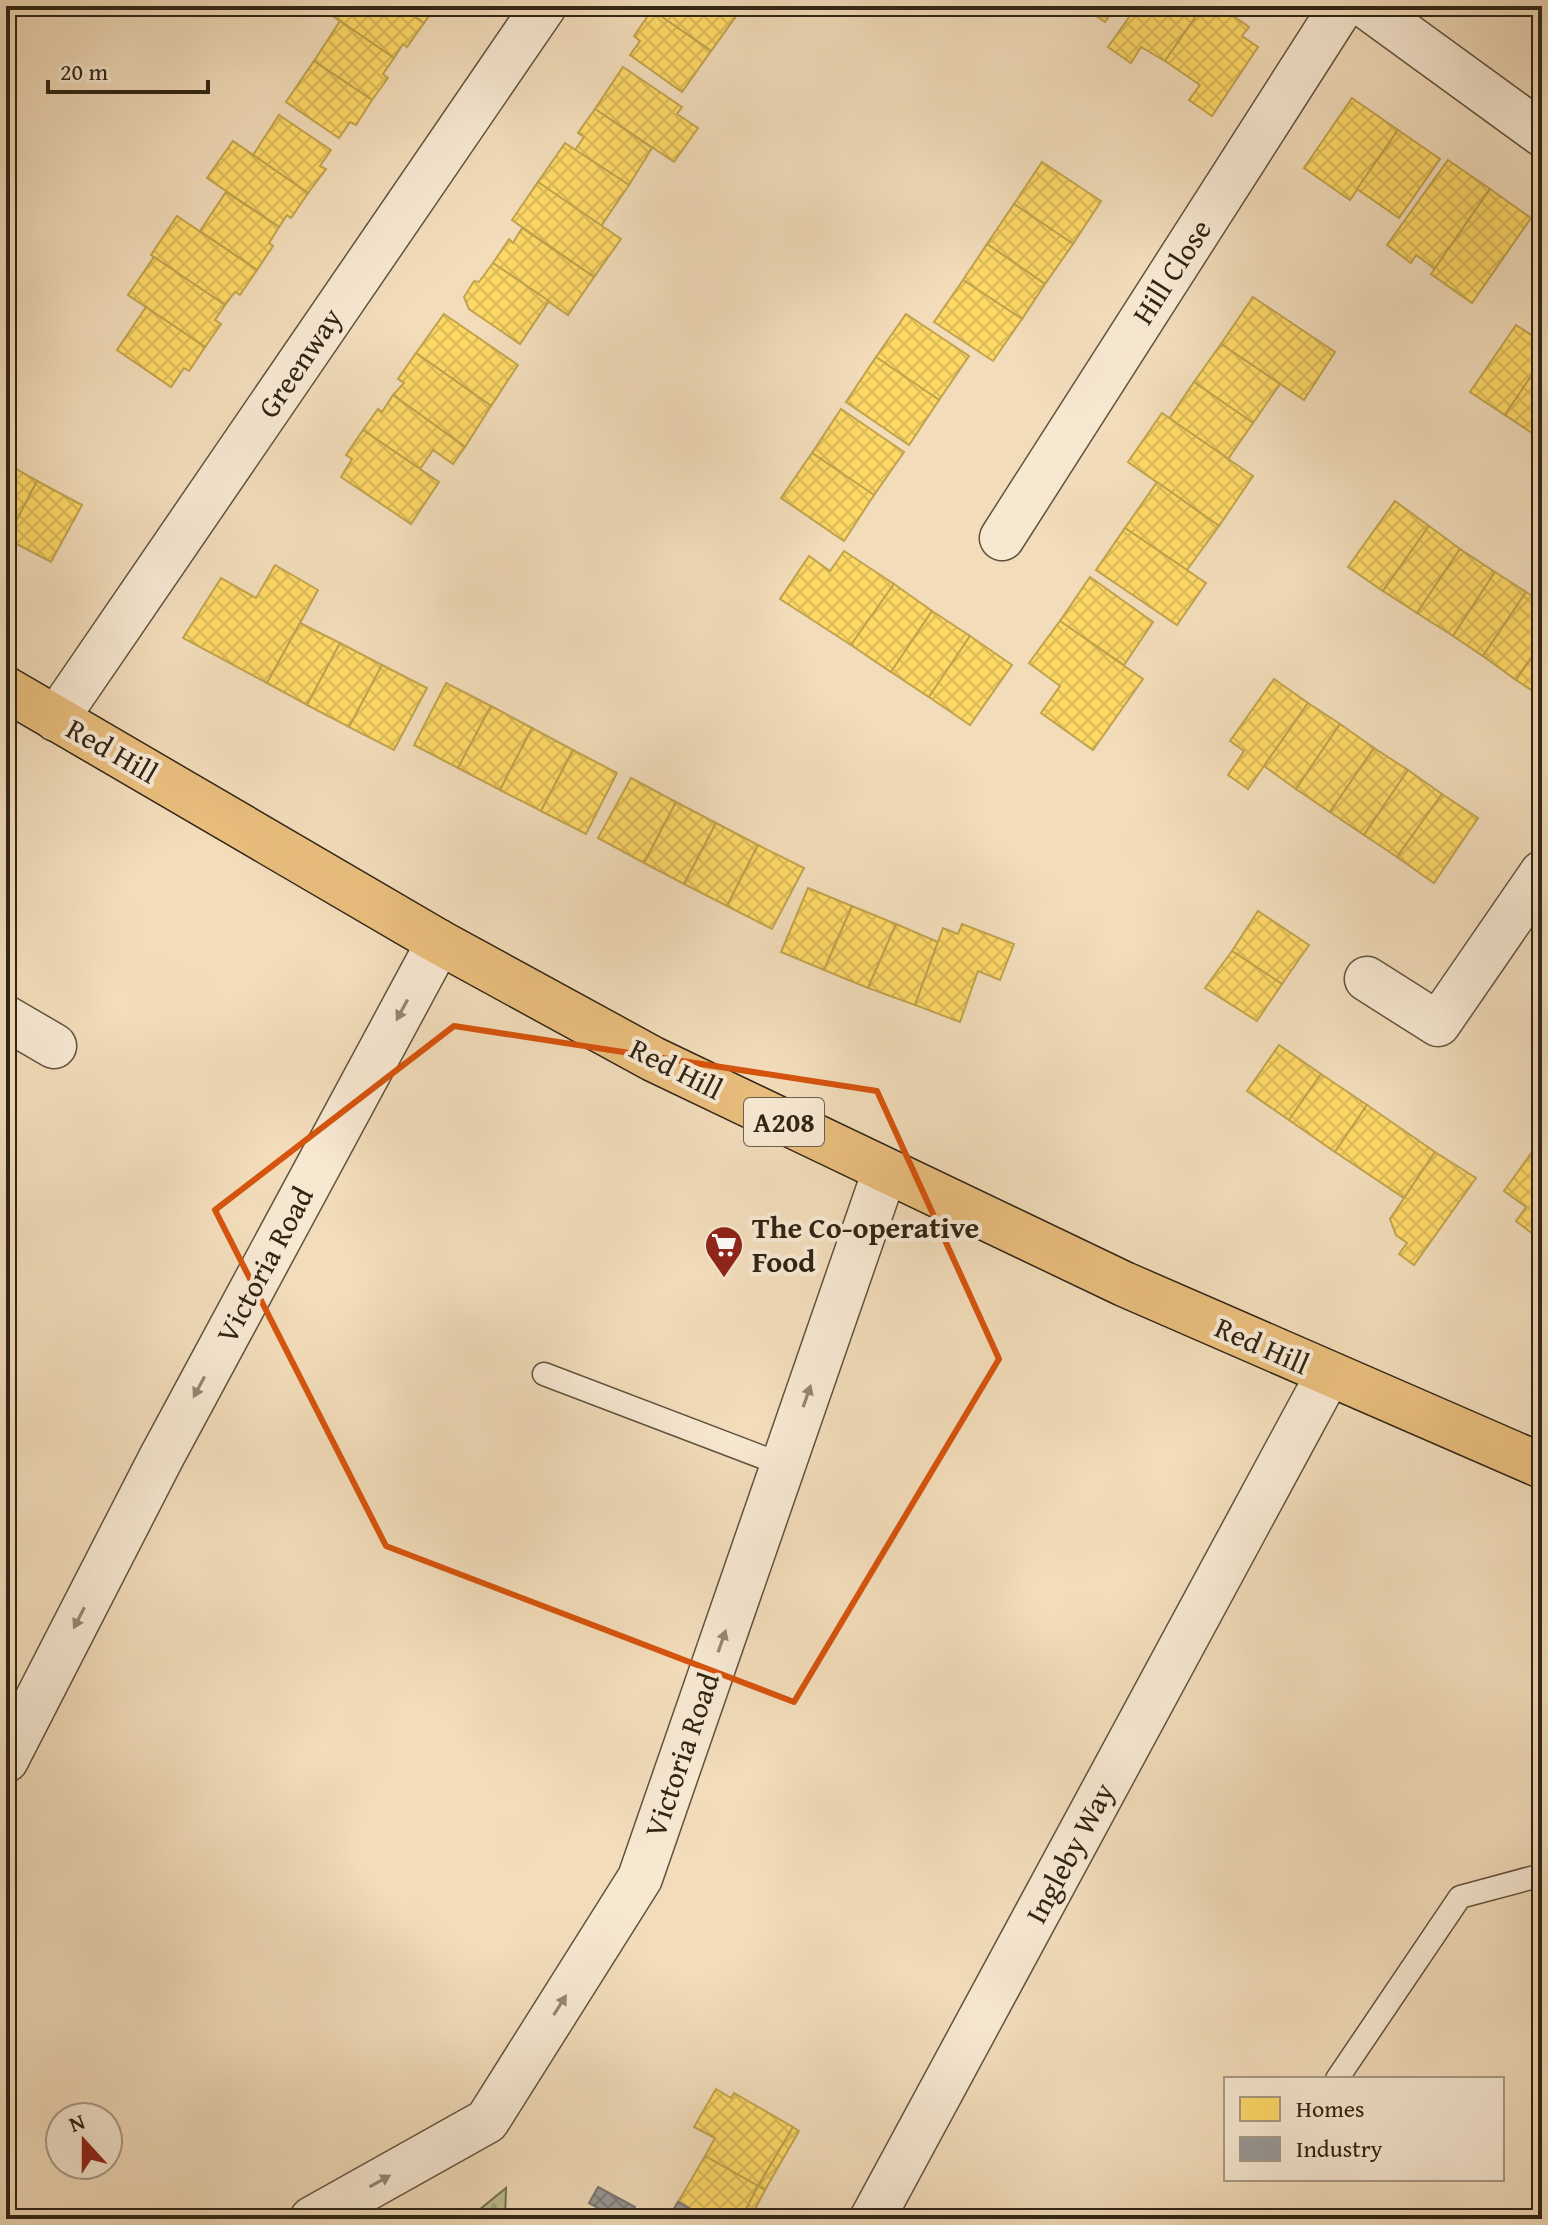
<svg xmlns="http://www.w3.org/2000/svg" width="1548" height="2225" viewBox="0 0 1548 2225" font-family="'Gentium Book Plus',serif">
<style>
.forest{fill:url(#forest-firs);stroke:#777251;stroke-width:2}
.homes{fill:url(#homes-cross-hatch);stroke:#c1a34e;stroke-width:2}
.industry{fill:url(#industry-cross-hatch);stroke:#7a7671;stroke-width:2}
.lines{fill:none;stroke-linecap:round;stroke-linejoin:round}
.service-casing{stroke:#61533e;stroke-width:25}
.minor-casing{stroke:#61533e;stroke-width:47}
.primary-casing{stroke:#312515;stroke-width:47}
.service{stroke:#f7e8d2;stroke-width:22}
.minor{stroke:#f7e8d2;stroke-width:44}
.primary{stroke:#e9be7d;stroke-width:44}
.oneway{fill:#948674}
.marked{fill:none;stroke:#d6540d;stroke-width:6;stroke-linejoin:round}
.labels{text-anchor:middle;stroke-width:8;stroke-linejoin:round;paint-order:stroke}
.shield{fill:#f7e8d2;stroke:#6c604e;stroke-width:2}
.shield-label{font-size:28px;font-weight:bold;fill:#312515}
.street-label{font-size:30px;fill:#312515;stroke:#f7e8d2}
.poi-label{font-size:30px;font-weight:bold;fill:#312515;stroke:#f7e8d2;text-anchor:start}
</style>
<defs>
<pattern id="forest-firs" width="22" height="20" patternUnits="userSpaceOnUse" patternTransform="scale(2)"><rect width="22" height="20" fill="#bdbf8d"/><path d="M5 1l3.5 6h-7zM16 11l3.5 6h-7z" fill="#a3a479"/></pattern>
<pattern id="homes-cross-hatch" width="8" height="8" patternUnits="userSpaceOnUse" patternTransform="scale(2)"><rect width="8" height="8" fill="#ffd966"/><path d="M0 0l8 8M0 8l8-8" fill="none" stroke="#dbba58"/></pattern>
<pattern id="industry-cross-hatch" width="8" height="8" patternUnits="userSpaceOnUse" patternTransform="scale(2)"><rect width="8" height="8" fill="#999"/><path d="M0 0l8 8M0 8l8-8" fill="none" stroke="#7d7d7c"/></pattern>
</defs>
<rect width="100%" height="100%" fill="#f2dcba"/>
<filter id="stains"><feTurbulence type="fractalNoise" baseFrequency=".0025" numOctaves="4"/><feColorMatrix values="0 0 0 0 .2 0 0 0 0 .09 0 0 0 0 .02 0 0 0 .5 -.17"/></filter>
<radialGradient id="worn" r=".72"><stop offset=".6" stop-color="#630" stop-opacity="0"/><stop offset="1" stop-color="#630" stop-opacity=".3"/></radialGradient>
<polygon class="forest" points="506,2188 505,2219 468,2219"/>
<g class="homes">
<polygon points="323,6 399,6 424,23 407,47 403,44 394,58 321,8"/>
<polygon points="399,6 436,6 424,23"/>
<polygon points="654,6 724,6 737,15 711,51 652,10"/>
<polygon points="1082,6 1116,6 1105,22"/>
<polygon points="1137,6 1203,6 1165,61 1141,47 1131,63 1108,47"/>
<polygon points="1203,6 1219,6 1249,27 1242,36 1258,47 1212,116 1189,100 1200,85 1165,61"/>
<polygon points="652,10 711,51 682,92 630,55 640,41 634,36"/>
<polygon points="340,21 394,58 383,74 388,78 372,100 314,61"/>
<polygon points="314,61 372,100 356,125 350,122 339,138 286,102"/>
<polygon points="623,67 682,107 677,114 698,128 674,162 595,109"/>
<polygon points="1352,98 1398,130 1350,200 1304,168"/>
<polygon points="595,109 652,148 629,185 575,150 584,137 578,133"/>
<polygon points="279,115 331,150 320,166 326,169 308,193 253,155"/>
<polygon points="1398,130 1440,159 1399,218 1357,189"/>
<polygon points="233,141 308,193 291,218 287,215 279,227 207,178"/>
<polygon points="565,143 629,185 601,226 538,182"/>
<polygon points="1448,160 1490,189 1435,269 1416,255 1411,263 1387,245"/>
<polygon points="1042,162 1101,201 1073,244 1014,204"/>
<polygon points="538,182 621,239 594,277 512,220"/>
<polygon points="1490,189 1531,218 1472,303 1431,274"/>
<polygon points="226,192 279,227 269,243 273,246 257,270 200,231"/>
<polygon points="1014,204 1073,244 1045,284 987,244"/>
<polygon points="177,216 257,270 240,295 235,292 225,305 151,255"/>
<polygon points="522,228 594,277 568,315 493,263 509,239 513,243"/>
<polygon points="987,244 1045,284 1022,319 963,280"/>
<polygon points="154,257 225,305 215,320 221,324 205,347 128,295"/>
<polygon points="493,263 549,301 520,344 469,309 464,297 474,281 479,282"/>
<polygon points="963,280 1022,319 993,361 934,322"/>
<polygon points="1253,297 1335,352 1304,400 1221,344"/>
<polygon points="146,307 205,347 189,371 184,368 171,387 117,350"/>
<polygon points="444,314 518,365 491,406 416,353"/>
<polygon points="906,314 969,356 939,400 876,357"/>
<polygon points="1516,325 1542,342 1542,360 1505,415 1470,392"/>
<polygon points="1221,344 1280,384 1253,423 1194,382"/>
<polygon points="416,353 491,406 465,447 393,395 404,383 398,379"/>
<polygon points="876,357 939,400 909,445 846,402"/>
<polygon points="1542,360 1542,432 1538,437 1505,415"/>
<polygon points="1194,382 1253,423 1228,459 1169,419"/>
<polygon points="393,395 465,447 453,464 433,450 420,469 363,430 378,409 382,412"/>
<polygon points="841,409 904,452 874,495 812,453"/>
<polygon points="1162,413 1253,476 1219,526 1128,462"/>
<polygon points="363,430 439,482 411,524 341,477 352,459 346,455"/>
<polygon points="812,453 874,495 844,541 781,498"/>
<polygon points="6,463 37,481 7,539 6,539"/>
<polygon points="37,481 82,505 51,562 7,539"/>
<polygon points="1157,482 1219,526 1187,570 1125,528"/>
<polygon points="1395,501 1429,526 1383,591 1348,567"/>
<polygon points="1429,526 1460,549 1417,613 1383,591"/>
<polygon points="1125,528 1206,583 1177,625 1096,570"/>
<polygon points="1460,549 1495,572 1453,636 1417,613"/>
<polygon points="844,551 894,584 851,645 780,599 809,556 830,571"/>
<polygon points="275,565 318,590 267,683 183,638 221,578 256,598"/>
<polygon points="1495,572 1526,592 1483,656 1453,636"/>
<polygon points="1090,577 1153,622 1124,665 1060,621"/>
<polygon points="894,584 932,611 891,672 851,645"/>
<polygon points="1526,592 1542,602 1542,642 1516,680 1483,656"/>
<polygon points="932,611 970,636 929,697 891,672"/>
<polygon points="1060,621 1143,679 1093,750 1041,713 1060,686 1029,663"/>
<polygon points="300,623 340,643 307,705 267,683"/>
<polygon points="970,636 1012,665 970,725 929,697"/>
<polygon points="1542,642 1542,697 1516,680"/>
<polygon points="340,643 382,665 349,727 307,705"/>
<polygon points="382,665 427,688 394,750 349,727"/>
<polygon points="1274,679 1308,703 1248,789 1228,775 1244,751 1230,741"/>
<polygon points="446,683 491,706 458,768 414,745"/>
<polygon points="1308,703 1340,724 1296,789 1264,766"/>
<polygon points="491,706 532,728 500,790 458,768"/>
<polygon points="1340,724 1374,748 1330,812 1296,789"/>
<polygon points="532,728 573,750 541,811 500,790"/>
<polygon points="1374,748 1408,770 1364,835 1330,812"/>
<polygon points="573,750 617,773 586,834 541,811"/>
<polygon points="1408,770 1442,794 1397,857 1364,835"/>
<polygon points="631,778 676,802 644,863 598,838"/>
<polygon points="1442,794 1478,818 1434,883 1397,857"/>
<polygon points="676,802 716,823 684,884 644,863"/>
<polygon points="716,823 758,845 727,906 684,884"/>
<polygon points="758,845 804,868 772,929 727,906"/>
<polygon points="808,888 852,906 824,970 781,952"/>
<polygon points="852,906 896,924 868,988 824,970"/>
<polygon points="1258,911 1309,945 1282,984 1232,951"/>
<polygon points="896,924 938,942 915,1005 868,988"/>
<polygon points="962,924 1014,944 1000,980 978,971 960,1022 915,1005 943,928 958,934"/>
<polygon points="1232,951 1282,984 1257,1021 1205,988"/>
<polygon points="1279,1045 1321,1074 1289,1120 1247,1091"/>
<polygon points="1321,1074 1367,1105 1335,1152 1289,1120"/>
<polygon points="1367,1105 1435,1152 1404,1198 1335,1152"/>
<polygon points="1435,1152 1476,1178 1414,1265 1399,1254 1407,1243 1396,1235 1390,1219"/>
<polygon points="1532,1152 1542,1160 1542,1241 1516,1221 1526,1207 1504,1191"/>
<polygon points="716,2089 731,2098 734,2093 793,2127 758,2186 705,2156 715,2138 694,2127"/>
<polygon points="793,2127 799,2131 765,2190 758,2186"/>
<polygon points="705,2156 758,2186 741,2219 709,2219 678,2202"/>
<polygon points="758,2186 765,2190 750,2219 741,2219"/>
</g>
<g class="industry">
<polygon points="598,2187 635,2207 629,2219 618,2219 589,2203"/>
<polygon points="678,2202 709,2219 667,2219"/>
</g>
<g class="lines">
<defs>
<g id="service">
<polyline points="544,1374 783,1465"/>
<polyline points="1337,2079 1460,1897 1542,1875"/>
</g>
<g id="minor">
<polyline points="1366,6 1542,134"/>
<polyline points="1002,538 1342,6"/>
<polyline points="56,719 544,6"/>
<polyline points="1367,979 1438,1024 1542,873"/>
<polyline points="6,1018 54,1046"/>
<polyline points="6,1760 161,1458 439,942"/>
<polyline points="312,2219 487,2121 640,1878 885,1171"/>
<polyline points="872,2219 1328,1375"/>
</g>
<polyline id="primary" points="6,689 439,942 653,1059 1124,1284 1542,1466"/>
</defs>
<use href="#service" class="service-casing"/>
<use href="#minor" class="minor-casing"/>
<use href="#primary" class="primary-casing"/>
<use href="#service" class="service"/>
<use href="#minor" class="minor"/>
<use href="#primary" class="primary"/>
</g>
<defs><path id="oneway-solid" d="M-6-.8H1V-3.2L6.5 0L1 3.2V.8H-6Z" transform="scale(2)"/></defs>
<g class="oneway">
<use href="#oneway-solid" transform="translate(402 1010) rotate(118)"/>
<use href="#oneway-solid" transform="translate(199 1387) rotate(118)"/>
<use href="#oneway-solid" transform="translate(807 1396) rotate(-71)"/>
<use href="#oneway-solid" transform="translate(79 1618) rotate(117)"/>
<use href="#oneway-solid" transform="translate(722 1641) rotate(-71)"/>
<use href="#oneway-solid" transform="translate(560 2005) rotate(-58)"/>
<use href="#oneway-solid" transform="translate(380 2181) rotate(-29)"/>
</g>
<path class="marked" d="M454,1026L877,1091L999,1359L794,1702L386,1546L215,1210Z"/>
<defs>
<symbol id="supermarket-pin" viewBox="-11 -11 22 30"><path d="M0 17L-7.5 6A9.5 9.5 0 1 1 7.5 6Z" fill="#8f2418" stroke="#f7e8d2"/><path d="M-6-5.5h2.5l.6 2H6L4.5 2H-2.5L-4.4-4H-6ZM-1.5 3.2a1.3 1.3 0 1 0 .1 0ZM3 3.2a1.3 1.3 0 1 0 .1 0Z" fill="#fff"/></symbol>
</defs>
<g fill-rule="evenodd">
<use href="#supermarket-pin" x="702" y="1223" width="44" height="60"/>
</g>
<g class="labels">
<rect class="shield" x="744" y="1098" width="80" height="48" rx="6"/>
<g class="shield-label">
<text x="784" y="1132">A208</text>
</g>
<g class="street-label">
<text transform="translate(1172 272) rotate(-57)" y="10">Hill Close</text>
<text transform="translate(300 363) rotate(-56)" y="10">Greenway</text>
<text transform="translate(112 751) rotate(30)" y="10">Red Hill</text>
<text transform="translate(676 1069) rotate(27)" y="10">Red Hill</text>
<text transform="translate(265 1265) rotate(-62)" y="10">Victoria Road</text>
<text transform="translate(1262 1346) rotate(24)" y="10">Red Hill</text>
<text transform="translate(682 1755) rotate(-71)" y="10">Victoria Road</text>
<text transform="translate(1070 1853) rotate(-62)" y="10">Ingleby Way</text>
</g>
<g class="poi-label">
<text x="752" y="1238">The Co-operative<tspan x="752" dy="34">Food</tspan></text>
</g>
</g>
<rect width="1548" height="2225" fill="none" stroke="#f2dcba" stroke-width="32"/>
<rect x="8" y="8" width="1532" height="2209" fill="none" stroke="#312515" stroke-width="4"/>
<rect x="16" y="16" width="1516" height="2193" fill="none" stroke="#312515" stroke-width="2"/>
<rect x="1224" y="2077" width="280" height="104" fill="#f7e8d2" stroke="#a89a86" stroke-width="2"/>
<rect x="1240" y="2097" width="40" height="24" fill="#ffd966" stroke="#a89a86" stroke-width="2"/>
<text x="1296" y="2117" font-size="24" fill="#312515">Homes</text>
<rect x="1240" y="2137" width="40" height="24" fill="#999999" stroke="#a89a86" stroke-width="2"/>
<text x="1296" y="2157" font-size="24" fill="#312515">Industry</text>
<g transform="translate(84 2141) rotate(339)"><circle r="38" fill="#f7e8d2" stroke="#a89a86" stroke-width="2"/>
<path d="M0-6L14 30L0 20L-14 30Z" fill="#8f2418"/>
<text y="-12" font-size="22" font-weight="bold" text-anchor="middle" fill="#312515">N</text>
</g>
<path d="M48 80v12h160v-12" fill="none" stroke="#312515" stroke-width="4"/>
<text x="60" y="80" font-size="24" fill="#312515" stroke="#f7e8d2" stroke-width="6" paint-order="stroke">20 m</text>
<rect width="100%" height="100%" filter="url(#stains)"/>
<rect width="100%" height="100%" fill="url(#worn)"/>
</svg>
